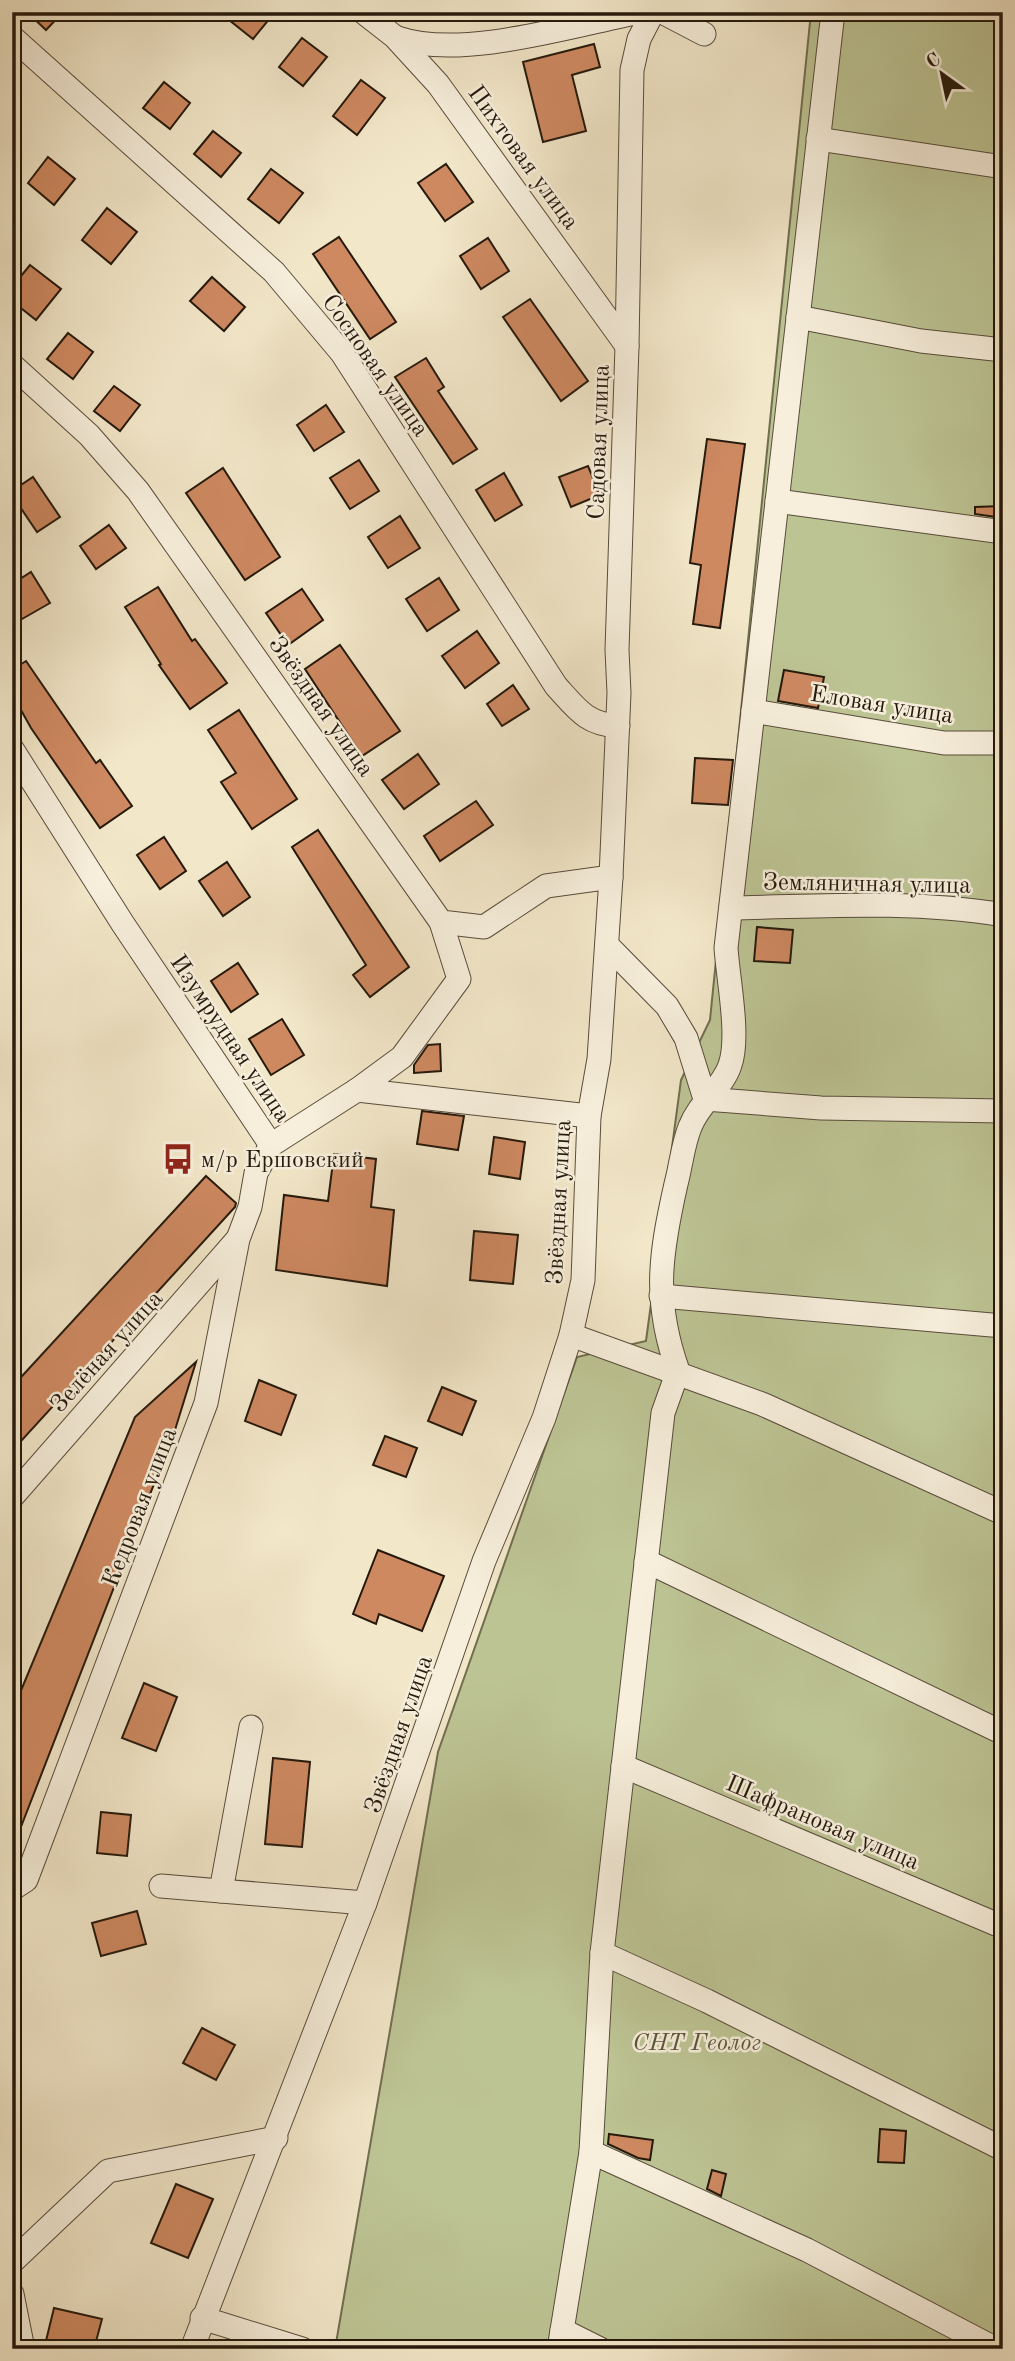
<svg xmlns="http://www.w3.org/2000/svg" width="1015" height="2361" viewBox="0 0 1015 2361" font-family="'Old Standard TT',serif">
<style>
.green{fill:#bdc494;stroke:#716e50;stroke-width:2}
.building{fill:#ce8961;stroke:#25190c;stroke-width:2}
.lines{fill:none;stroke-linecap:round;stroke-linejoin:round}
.minor-casing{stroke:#584c3b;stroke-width:25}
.minor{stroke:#f7efdc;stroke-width:23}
.labels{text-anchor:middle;stroke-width:5;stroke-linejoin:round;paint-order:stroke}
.street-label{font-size:24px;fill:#25190c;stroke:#f7efdc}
.poi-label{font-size:24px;fill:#25190c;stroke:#f7efdc;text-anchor:start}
.park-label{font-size:24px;font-style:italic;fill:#5a553c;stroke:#f7efdc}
</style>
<rect width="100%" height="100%" fill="#f2e7c9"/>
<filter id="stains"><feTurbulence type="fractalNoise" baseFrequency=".00286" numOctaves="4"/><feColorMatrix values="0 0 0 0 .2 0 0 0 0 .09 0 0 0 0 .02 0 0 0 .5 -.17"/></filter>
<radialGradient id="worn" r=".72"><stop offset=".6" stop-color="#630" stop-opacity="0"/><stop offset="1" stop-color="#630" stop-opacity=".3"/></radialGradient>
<polygon class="green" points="811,12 1003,12 1003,2349 335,2349 438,1752 577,1357 646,1341 681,1080 710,1020"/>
<g class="building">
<polygon points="27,12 63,12 46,30"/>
<polygon points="219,12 275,12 253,39"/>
<polygon points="302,38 327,57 303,86 279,67"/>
<polygon points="594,44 600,67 572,75 586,131 543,142 523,62"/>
<polygon points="361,80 385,98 357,135 333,116"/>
<polygon points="164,82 190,103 170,129 143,108"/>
<polygon points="213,131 241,153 221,177 194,154"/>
<polygon points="48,157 75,179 54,205 28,183"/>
<polygon points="446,164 473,202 445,221 418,183"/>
<polygon points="271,169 303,193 279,223 248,199"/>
<polygon points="107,208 137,232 111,264 82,240"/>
<polygon points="339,237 396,322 370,339 313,254"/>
<polygon points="488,238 509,271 481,289 460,256"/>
<polygon points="30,265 61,289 36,320 12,301 12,287"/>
<polygon points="212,277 245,307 224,331 190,301"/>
<polygon points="530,299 588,381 561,401 503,317"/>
<polygon points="68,333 93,352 73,379 47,359"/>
<polygon points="426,358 444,387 438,391 477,449 453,464 395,377"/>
<polygon points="114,386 140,405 120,431 94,411"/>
<polygon points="326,405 344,432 314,451 297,425"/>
<polygon points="707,439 745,444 720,628 693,624 701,565 690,563"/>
<polygon points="359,460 379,491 350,509 330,478"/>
<polygon points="588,466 600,495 571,507 559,477"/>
<polygon points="223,468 280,557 245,580 186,493"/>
<polygon points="504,473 522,505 495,521 476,490"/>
<polygon points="33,477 60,517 37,532 12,495 12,491"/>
<polygon points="1002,506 1003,518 975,514 975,507"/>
<polygon points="400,516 420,548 388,568 368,537"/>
<polygon points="109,525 126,548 96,569 80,546"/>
<polygon points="31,572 50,603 22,619 12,604 12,584"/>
<polygon points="439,578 459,610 427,631 406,599"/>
<polygon points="158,587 192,641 195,639 227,683 190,709 159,665 161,664 125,607"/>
<polygon points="302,589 323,620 288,645 266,613"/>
<polygon points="477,631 499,663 465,688 442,656"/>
<polygon points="340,645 400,731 362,756 305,669"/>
<polygon points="26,661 96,763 100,760 132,806 100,828 31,728 12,694 12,670"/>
<polygon points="784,670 824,677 818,708 778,701"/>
<polygon points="513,685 529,709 502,726 487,704"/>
<polygon points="239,710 297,799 252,829 221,782 236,773 208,730"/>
<polygon points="418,754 439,784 404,809 382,780"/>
<polygon points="695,758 733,760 728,805 692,803"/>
<polygon points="476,801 493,825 440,861 424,836"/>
<polygon points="318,830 409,967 370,997 353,975 366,965 292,847"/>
<polygon points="164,837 186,871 160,889 137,855"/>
<polygon points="227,862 250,897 223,916 199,881"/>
<polygon points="757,927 793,930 790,963 754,961"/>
<polygon points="238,963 258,994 231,1012 211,981"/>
<polygon points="282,1019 304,1055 271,1075 249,1039"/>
<polygon points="440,1044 441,1071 414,1073 414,1065 428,1045"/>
<polygon points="422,1111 464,1116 458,1150 417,1144"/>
<polygon points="494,1137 525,1142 520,1179 489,1174"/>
<polygon points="334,1154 376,1159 371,1207 394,1210 387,1286 276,1270 284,1195 328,1201"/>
<polygon points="206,1176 236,1203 235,1207 12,1451 12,1387"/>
<polygon points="474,1231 518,1235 513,1284 470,1280"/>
<polygon points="196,1362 175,1430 12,1850 12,1712 135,1417"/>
<polygon points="259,1380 296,1395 281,1435 245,1421"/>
<polygon points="442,1387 476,1401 462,1435 428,1421"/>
<polygon points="385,1436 417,1448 406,1477 373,1465"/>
<polygon points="378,1550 444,1576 422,1631 379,1614 376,1624 353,1614"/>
<polygon points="144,1683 177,1697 156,1751 122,1738"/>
<polygon points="273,1758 310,1762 302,1847 265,1844"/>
<polygon points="101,1812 131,1815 127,1856 97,1853"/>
<polygon points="137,1911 146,1944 101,1956 92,1923"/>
<polygon points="202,2028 235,2045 216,2080 183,2063"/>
<polygon points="880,2129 906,2131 904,2163 878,2162"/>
<polygon points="609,2134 653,2140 650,2160 638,2158 608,2144"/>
<polygon points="712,2170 726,2174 721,2196 707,2189"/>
<polygon points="176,2184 213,2199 188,2258 151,2243"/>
<polygon points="54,2308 102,2319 94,2349 44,2349"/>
</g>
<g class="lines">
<defs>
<g id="minor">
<polyline points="363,12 395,37 438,84 627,346"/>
<polyline points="662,12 704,34"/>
<path d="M12,37L274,272L342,353L556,686C577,709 586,724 618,726"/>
<path d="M398,38C461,60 574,25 640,12"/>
<polyline points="818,139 1003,167"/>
<polyline points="798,317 921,341 1003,350"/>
<polyline points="12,365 89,435 138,491 441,922 484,927 546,886 611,877 599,1059 589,1116 583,1280 571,1335 544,1418 484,1561 365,1903 192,2349"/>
<polyline points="777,501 1003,532"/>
<polyline points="753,711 944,743 1003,743"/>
<polyline points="12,749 123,924 271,1145"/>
<polyline points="611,877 619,693 617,650 627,346 632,70 639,39 653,12"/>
<path d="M731,908C822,906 913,900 1003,915"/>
<polyline points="607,945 667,1006 686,1038 705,1099 821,1108 1003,1111"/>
<polyline points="357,1090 402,1057 459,979 441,922"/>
<polyline points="661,1296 1003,1326"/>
<polyline points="571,1335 762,1404 1003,1513"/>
<polyline points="12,1497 236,1241"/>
<polyline points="646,1561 1003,1733"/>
<polyline points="623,1766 1003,1927"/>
<polyline points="161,1886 365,1903"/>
<polyline points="12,1889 26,1880 206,1403 238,1239 250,1207 256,1173 271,1145 357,1090 589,1116"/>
<polyline points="221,1891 251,1727"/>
<polyline points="602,1953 707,2001 1003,2149"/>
<polyline points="591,2152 807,2250 996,2349"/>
<polyline points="12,2262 108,2171 276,2138"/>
<polyline points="12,2294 23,2349"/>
<polyline points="202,2318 302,2349"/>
<polyline points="562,2330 600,2349"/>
<path d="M559,2349L591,2152L602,1953L663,1413L678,1371C653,1301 660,1255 676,1184C681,1165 683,1144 690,1127C699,1103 723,1087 730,1065C740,1037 728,979 726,948L833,12"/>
</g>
</defs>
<use href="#minor" class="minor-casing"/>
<use href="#minor" class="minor"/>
</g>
<defs>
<symbol id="bus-bare" viewBox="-9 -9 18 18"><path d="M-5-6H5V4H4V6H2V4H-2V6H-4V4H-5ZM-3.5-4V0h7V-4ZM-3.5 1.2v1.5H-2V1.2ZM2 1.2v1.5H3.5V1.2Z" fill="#8f2418" stroke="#f7efdc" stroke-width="2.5" paint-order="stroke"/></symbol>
</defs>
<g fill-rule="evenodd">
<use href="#bus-bare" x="156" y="1137" width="44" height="44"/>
</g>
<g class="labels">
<g class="street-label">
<text transform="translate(524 157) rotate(54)" y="8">Пихтовая улица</text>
<text transform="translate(376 365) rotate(55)" y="8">Сосновая улица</text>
<text transform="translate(598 442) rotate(-88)" y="8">Садовая улица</text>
<text transform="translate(882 704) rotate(9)" y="8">Еловая улица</text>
<text transform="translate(322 706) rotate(55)" y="8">Звёздная улица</text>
<text transform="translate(867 883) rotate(1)" y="8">Земляничная улица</text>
<text transform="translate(231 1038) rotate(56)" y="8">Изумрудная улица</text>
<text transform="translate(558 1202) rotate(-87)" y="8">Звёздная улица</text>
<text transform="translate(106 1351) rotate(-48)" y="8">Зелёная улица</text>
<text transform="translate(139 1507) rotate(-69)" y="8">Кедровая улица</text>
<text transform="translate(398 1734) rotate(-71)" y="8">Звёздная улица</text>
<text transform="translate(823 1822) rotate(23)" y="8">Шафрановая улица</text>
</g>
<g class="poi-label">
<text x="201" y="1167">м/р Ершовский</text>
</g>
<g class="park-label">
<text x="697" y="2050">СНТ Геолог</text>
</g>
</g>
<rect width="1015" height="2361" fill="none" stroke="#f2e7c9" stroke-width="42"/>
<rect x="14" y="14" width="987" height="2333" fill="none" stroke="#25190c" stroke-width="3.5"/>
<rect x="21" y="21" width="973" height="2319" fill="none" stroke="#25190c" stroke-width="2"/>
<g transform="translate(942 74) rotate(327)" stroke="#f7efdc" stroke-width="5" paint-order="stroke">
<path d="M0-5L12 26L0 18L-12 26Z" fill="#25190c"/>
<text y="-10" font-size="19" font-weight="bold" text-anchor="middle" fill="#25190c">С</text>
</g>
<rect width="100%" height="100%" filter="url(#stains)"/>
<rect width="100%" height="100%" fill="url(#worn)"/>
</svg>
